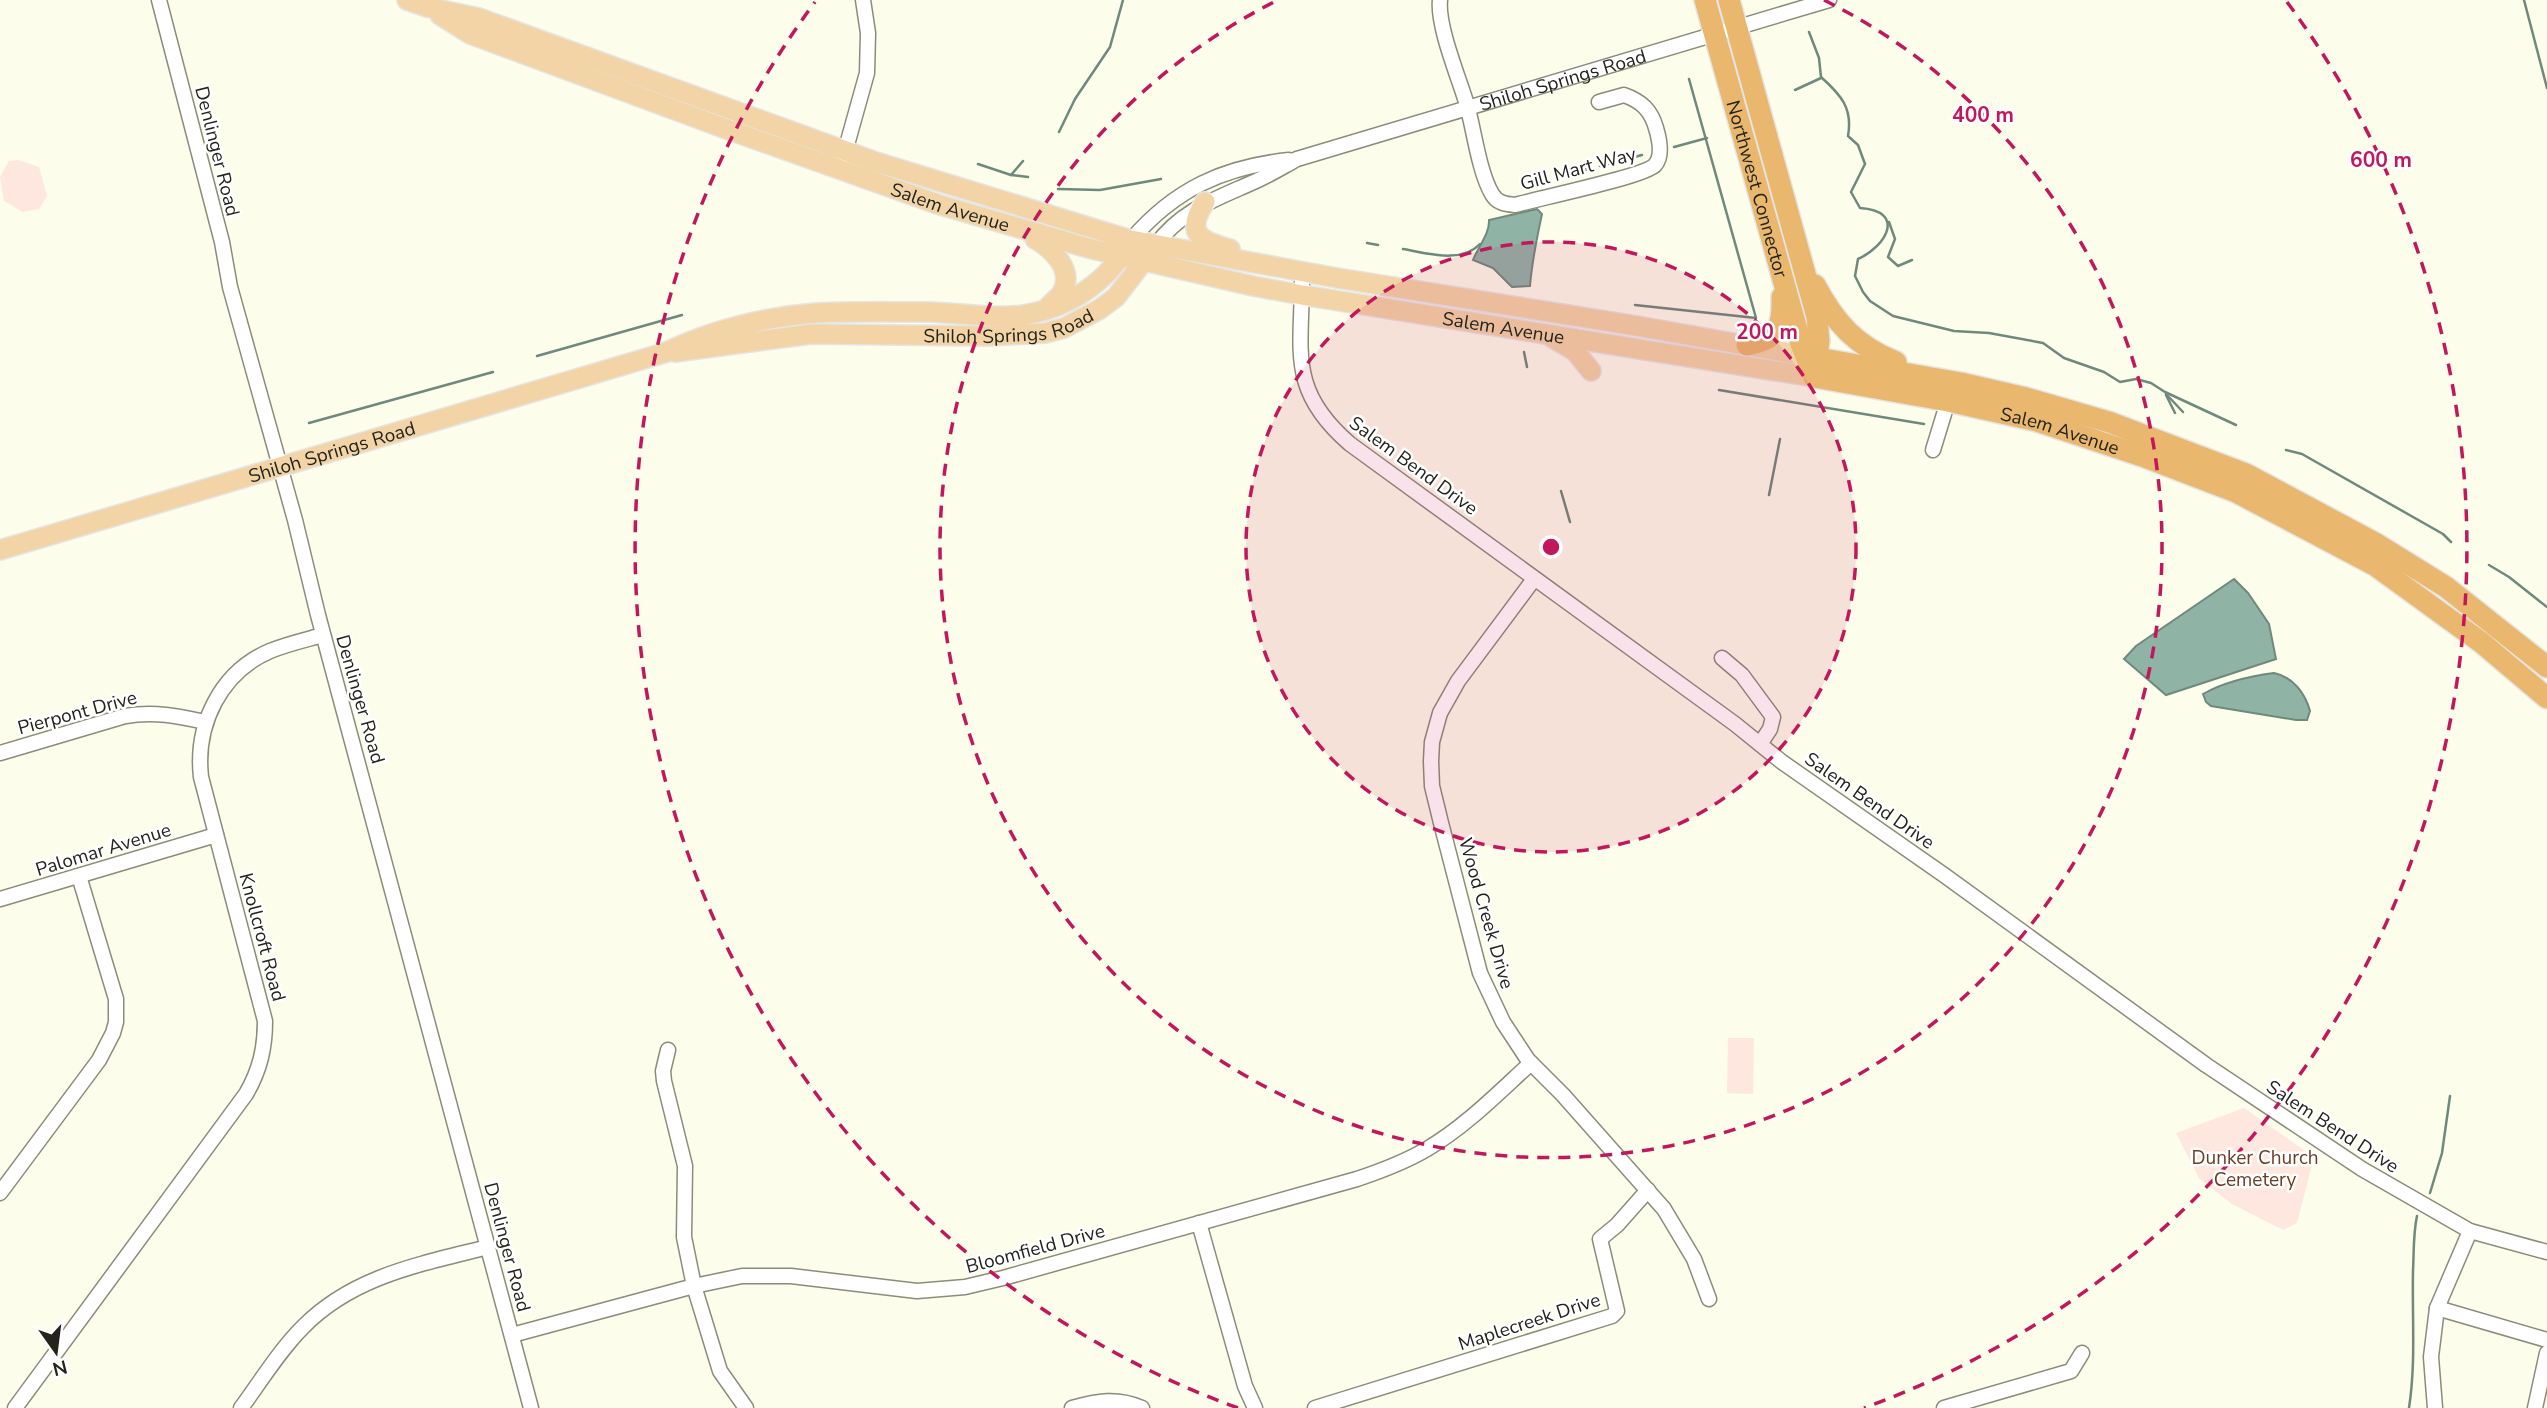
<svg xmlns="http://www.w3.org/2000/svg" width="2547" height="1408" viewBox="0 0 2547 1408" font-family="'Nunito Sans',sans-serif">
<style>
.green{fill:#fde7de}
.water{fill:#8fb4a6;stroke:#6f897d;stroke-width:2}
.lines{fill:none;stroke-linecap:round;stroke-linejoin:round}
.stream{stroke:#6f897d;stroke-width:2.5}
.minor-casing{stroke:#8c8c7b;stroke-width:17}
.major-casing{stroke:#e5e5e4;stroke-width:22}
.highway-casing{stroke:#e5e5e4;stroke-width:24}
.minor{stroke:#fff;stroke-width:14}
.major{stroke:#f2d4a7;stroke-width:19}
.highway{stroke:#e9b76d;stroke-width:21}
.ring{fill:none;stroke:#c2185b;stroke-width:3.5;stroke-dasharray:12 9}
.labels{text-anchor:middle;stroke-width:5;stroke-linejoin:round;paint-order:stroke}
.street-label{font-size:19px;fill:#24241d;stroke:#fff}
.park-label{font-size:19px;fill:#6c3d27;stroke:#fff}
.centre{fill:#c2185b;stroke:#fff;stroke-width:3.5}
.ring-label{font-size:21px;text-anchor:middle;font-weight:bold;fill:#c2185b;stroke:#fff;stroke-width:5;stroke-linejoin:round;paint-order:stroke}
</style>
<rect width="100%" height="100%" fill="#fcfdea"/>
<g class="green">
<polygon points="18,160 39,167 47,196 39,209 23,212 4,201 0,177 9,161"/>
<polygon points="1728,1038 1754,1038 1753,1094 1727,1093"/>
<polygon points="2244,1108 2314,1157 2297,1223 2283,1230 2232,1204 2199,1178 2176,1133"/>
</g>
<g class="water">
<path d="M1537,209L1542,214C1537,237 1532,262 1530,286L1512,287L1493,268L1473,260C1478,247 1490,233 1489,220Z"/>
<polygon points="2234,579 2248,593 2269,624 2276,659 2166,695 2124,659 2136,646"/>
<path d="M2274,673C2293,677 2305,693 2310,711L2307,720H2296L2211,706L2206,702L2203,694C2224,682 2251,676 2274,673Z"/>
</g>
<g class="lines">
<g class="stream">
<polyline points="2524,0 2547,88"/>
<path d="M1809,32L1819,58L1821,77C1841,95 1853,108 1848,136L1858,145L1865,164L1851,192L1860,208C1906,211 1887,246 1858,259L1855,276L1863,292L1870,301L1893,316L1954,331L1989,333L2043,343L2064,358L2104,372L2120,382L2136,379L2151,383L2165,392L2236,425"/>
<polyline points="1795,90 1821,78"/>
<polyline points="1059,132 1075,99 1110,47 1123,0"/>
<polyline points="1674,147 1707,138"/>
<polyline points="978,164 1011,175 1028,177"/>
<polyline points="1600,166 1642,155"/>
<polyline points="1578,173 1587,169"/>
<polyline points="1011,175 1023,161"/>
<polyline points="1058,189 1100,190 1161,179"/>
<polyline points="1889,222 1895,239 1888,257 1898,266 1912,260"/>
<polyline points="1367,243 1378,245"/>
<path d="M1403,249C1427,253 1461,264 1480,244"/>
<polyline points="1635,305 1756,318 1689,79"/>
<polyline points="1524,352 1527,367"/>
<polyline points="537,356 682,315"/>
<polyline points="1719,390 1924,424"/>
<polyline points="2166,394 2183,412"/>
<polyline points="2166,395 2175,413"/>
<polyline points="309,423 493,372"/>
<polyline points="2286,450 2302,454 2443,534 2451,542"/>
<polyline points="1561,491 1570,522"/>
<polyline points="1769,495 1780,439"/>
<polyline points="2489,565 2509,577 2547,607"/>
<polyline points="2430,1193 2442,1153 2450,1096"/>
<path d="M2409,1408C2416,1363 2412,1317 2413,1271C2414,1253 2413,1234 2417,1216"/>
</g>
<defs>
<g id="minor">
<polyline points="159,0 222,242 230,287 295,520 318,615 531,1408"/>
<path d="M1440,0C1437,26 1459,78 1467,105C1474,130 1479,172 1492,194C1497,203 1505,204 1515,205C1536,199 1646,176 1655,165C1663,156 1659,138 1656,128C1651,110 1641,101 1624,95L1599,102"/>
<polyline points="843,159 867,73 868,33 863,0"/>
<path d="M1131,240C1175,189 1223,167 1289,160"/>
<path id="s1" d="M1156,245C1182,209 1219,198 1258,180C1271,174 1284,166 1297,159L1829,0"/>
<path d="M1302,272C1303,348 1285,388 1350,444L1735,724L1782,762L1944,875L2206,1065L2362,1169L2470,1231L2547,1252"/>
<polyline points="1933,450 1948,401"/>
<polyline points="1534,579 1458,681 1440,713 1432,742 1431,761 1432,786 1441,823 1480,973 1503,1022 1528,1060 1563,1095 1664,1209 1694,1259 1709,1299"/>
<polyline points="1722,658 1742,675 1773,717 1770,729 1760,744"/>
<path d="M0,753L125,716C154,711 178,716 205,722"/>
<polyline points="0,899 216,835"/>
<polyline points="668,1050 663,1071 664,1081 685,1166 684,1237 694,1286 720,1371 746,1408"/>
<polyline points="0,1193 99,1060 113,1033 116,1022 116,999 79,876"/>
<polyline points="1199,1223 1245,1386 1255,1408"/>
<polyline points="2437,1308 2547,1340"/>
<path d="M512,1335L694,1286L742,1276H791L917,1291L965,1287L1003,1278L1357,1179C1381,1171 1405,1162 1427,1149C1466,1126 1498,1093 1531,1063"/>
<path d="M15,1408L246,1094C260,1070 265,1048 265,1021L201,777C195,724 221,672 270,651C287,644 305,640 323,635"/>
<path d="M241,1408C261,1381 279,1351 303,1327C353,1276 421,1264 488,1247"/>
<path d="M1072,1408C1097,1401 1117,1397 1142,1408"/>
<polyline points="1315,1408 1612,1316 1617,1311 1600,1239 1617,1225 1648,1190"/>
<polyline points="1944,1408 2071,1371 2082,1353"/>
<polyline points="2435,1408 2431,1357 2437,1308 2470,1231"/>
<polyline points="2535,1408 2547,1353"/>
</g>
<g id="major">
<polyline points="407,0 427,7 479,18 876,162 1131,240 1337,278 1637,326 1806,356"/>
<path id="s2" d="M440,15L470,34L721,127L937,204L1088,248L1253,286L1302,295L1814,377"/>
<path d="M1205,202C1184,234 1201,241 1230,249"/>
<path d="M1035,239C1053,249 1076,272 1061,294C1058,298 1053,302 1049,306"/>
<polyline points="1553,338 1575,351 1591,371"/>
<path id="s3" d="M675,352L811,334L986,336L1045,333L1064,328L1100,309L1116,297L1149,254"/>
<path id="s4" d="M0,550L664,353C712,330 764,317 817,313C854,311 892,312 929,312C960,313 993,319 1024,315C1067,308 1105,284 1127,247"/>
</g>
<g id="highway">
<path id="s5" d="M1705,0L1801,344L1811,368"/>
<polyline points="1729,0 1817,317 1819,341 1815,371"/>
<path d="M1815,285C1835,323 1856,346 1896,362"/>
<path d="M1747,345C1778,339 1783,328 1782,297"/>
<polyline points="1806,356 1961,383 2026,398 2109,422 2246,474 2375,543 2446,587 2547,667"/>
<path id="s6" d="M1814,377L1948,401L2037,421L2142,456L2236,492L2376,566L2482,643L2547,698"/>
</g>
</defs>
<use href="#minor" class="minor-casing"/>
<use href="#major" class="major-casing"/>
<use href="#highway" class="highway-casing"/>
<use href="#minor" class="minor"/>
<use href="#major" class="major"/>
<use href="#highway" class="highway"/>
</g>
<circle cx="1551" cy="547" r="305" fill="#c2185b" fill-opacity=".12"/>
<g class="ring">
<circle cx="1551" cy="547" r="305"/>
<path d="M1824 0A611 611 0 1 1 1278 0"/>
<path d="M1238 1408A916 916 0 0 1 815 2M2287 2A916 916 0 0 1 1864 1408"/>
</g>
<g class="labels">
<g class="street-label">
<text dy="7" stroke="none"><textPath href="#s1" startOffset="444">Shiloh Springs Road</textPath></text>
<text transform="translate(218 151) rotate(76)" y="7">Denlinger Road</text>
<text transform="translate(1578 168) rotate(-15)" y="7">Gill Mart Way</text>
<text dy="7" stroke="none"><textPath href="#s5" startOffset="196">Northwest Connector</textPath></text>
<text dy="7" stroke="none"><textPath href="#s2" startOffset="546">Salem Avenue</textPath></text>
<text dy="7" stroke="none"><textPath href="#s3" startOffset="336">Shiloh Springs Road</textPath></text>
<text dy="7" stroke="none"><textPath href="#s2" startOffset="1113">Salem Avenue</textPath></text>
<text dy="7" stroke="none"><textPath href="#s6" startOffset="252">Salem Avenue</textPath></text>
<text dy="7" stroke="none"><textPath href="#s4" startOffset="346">Shiloh Springs Road</textPath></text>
<text transform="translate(1414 465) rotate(36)" y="7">Salem Bend Drive</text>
<text transform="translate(361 699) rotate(74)" y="7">Denlinger Road</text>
<text transform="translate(77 712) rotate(-15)" y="7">Pierpont Drive</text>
<text transform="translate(1870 800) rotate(35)" y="7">Salem Bend Drive</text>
<text transform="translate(103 849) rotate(-17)" y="7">Palomar Avenue</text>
<text transform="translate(1487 913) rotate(74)" y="7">Wood Creek Drive</text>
<text transform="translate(263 937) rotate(75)" y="7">Knollcroft Road</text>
<text transform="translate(2333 1126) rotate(33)" y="7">Salem Bend Drive</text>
<text transform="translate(508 1247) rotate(75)" y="7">Denlinger Road</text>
<text transform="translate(1035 1248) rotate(-15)" y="7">Bloomfield Drive</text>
<text transform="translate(1529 1321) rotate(-18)" y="7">Maplecreek Drive</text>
</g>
<g class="park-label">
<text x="2255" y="1164">Dunker Church<tspan x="2255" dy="22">Cemetery</tspan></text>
</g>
</g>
<circle cx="1551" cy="547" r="10" class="centre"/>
<g class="ring-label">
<text x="1983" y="122">400 m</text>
<text x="2381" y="167">600 m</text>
<text x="1767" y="339">200 m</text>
</g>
<g transform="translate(56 1352) rotate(166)" stroke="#ffffff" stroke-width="5" paint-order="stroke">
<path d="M0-5L12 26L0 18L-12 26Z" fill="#24241d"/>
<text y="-10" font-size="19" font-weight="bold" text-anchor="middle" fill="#24241d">N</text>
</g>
</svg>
